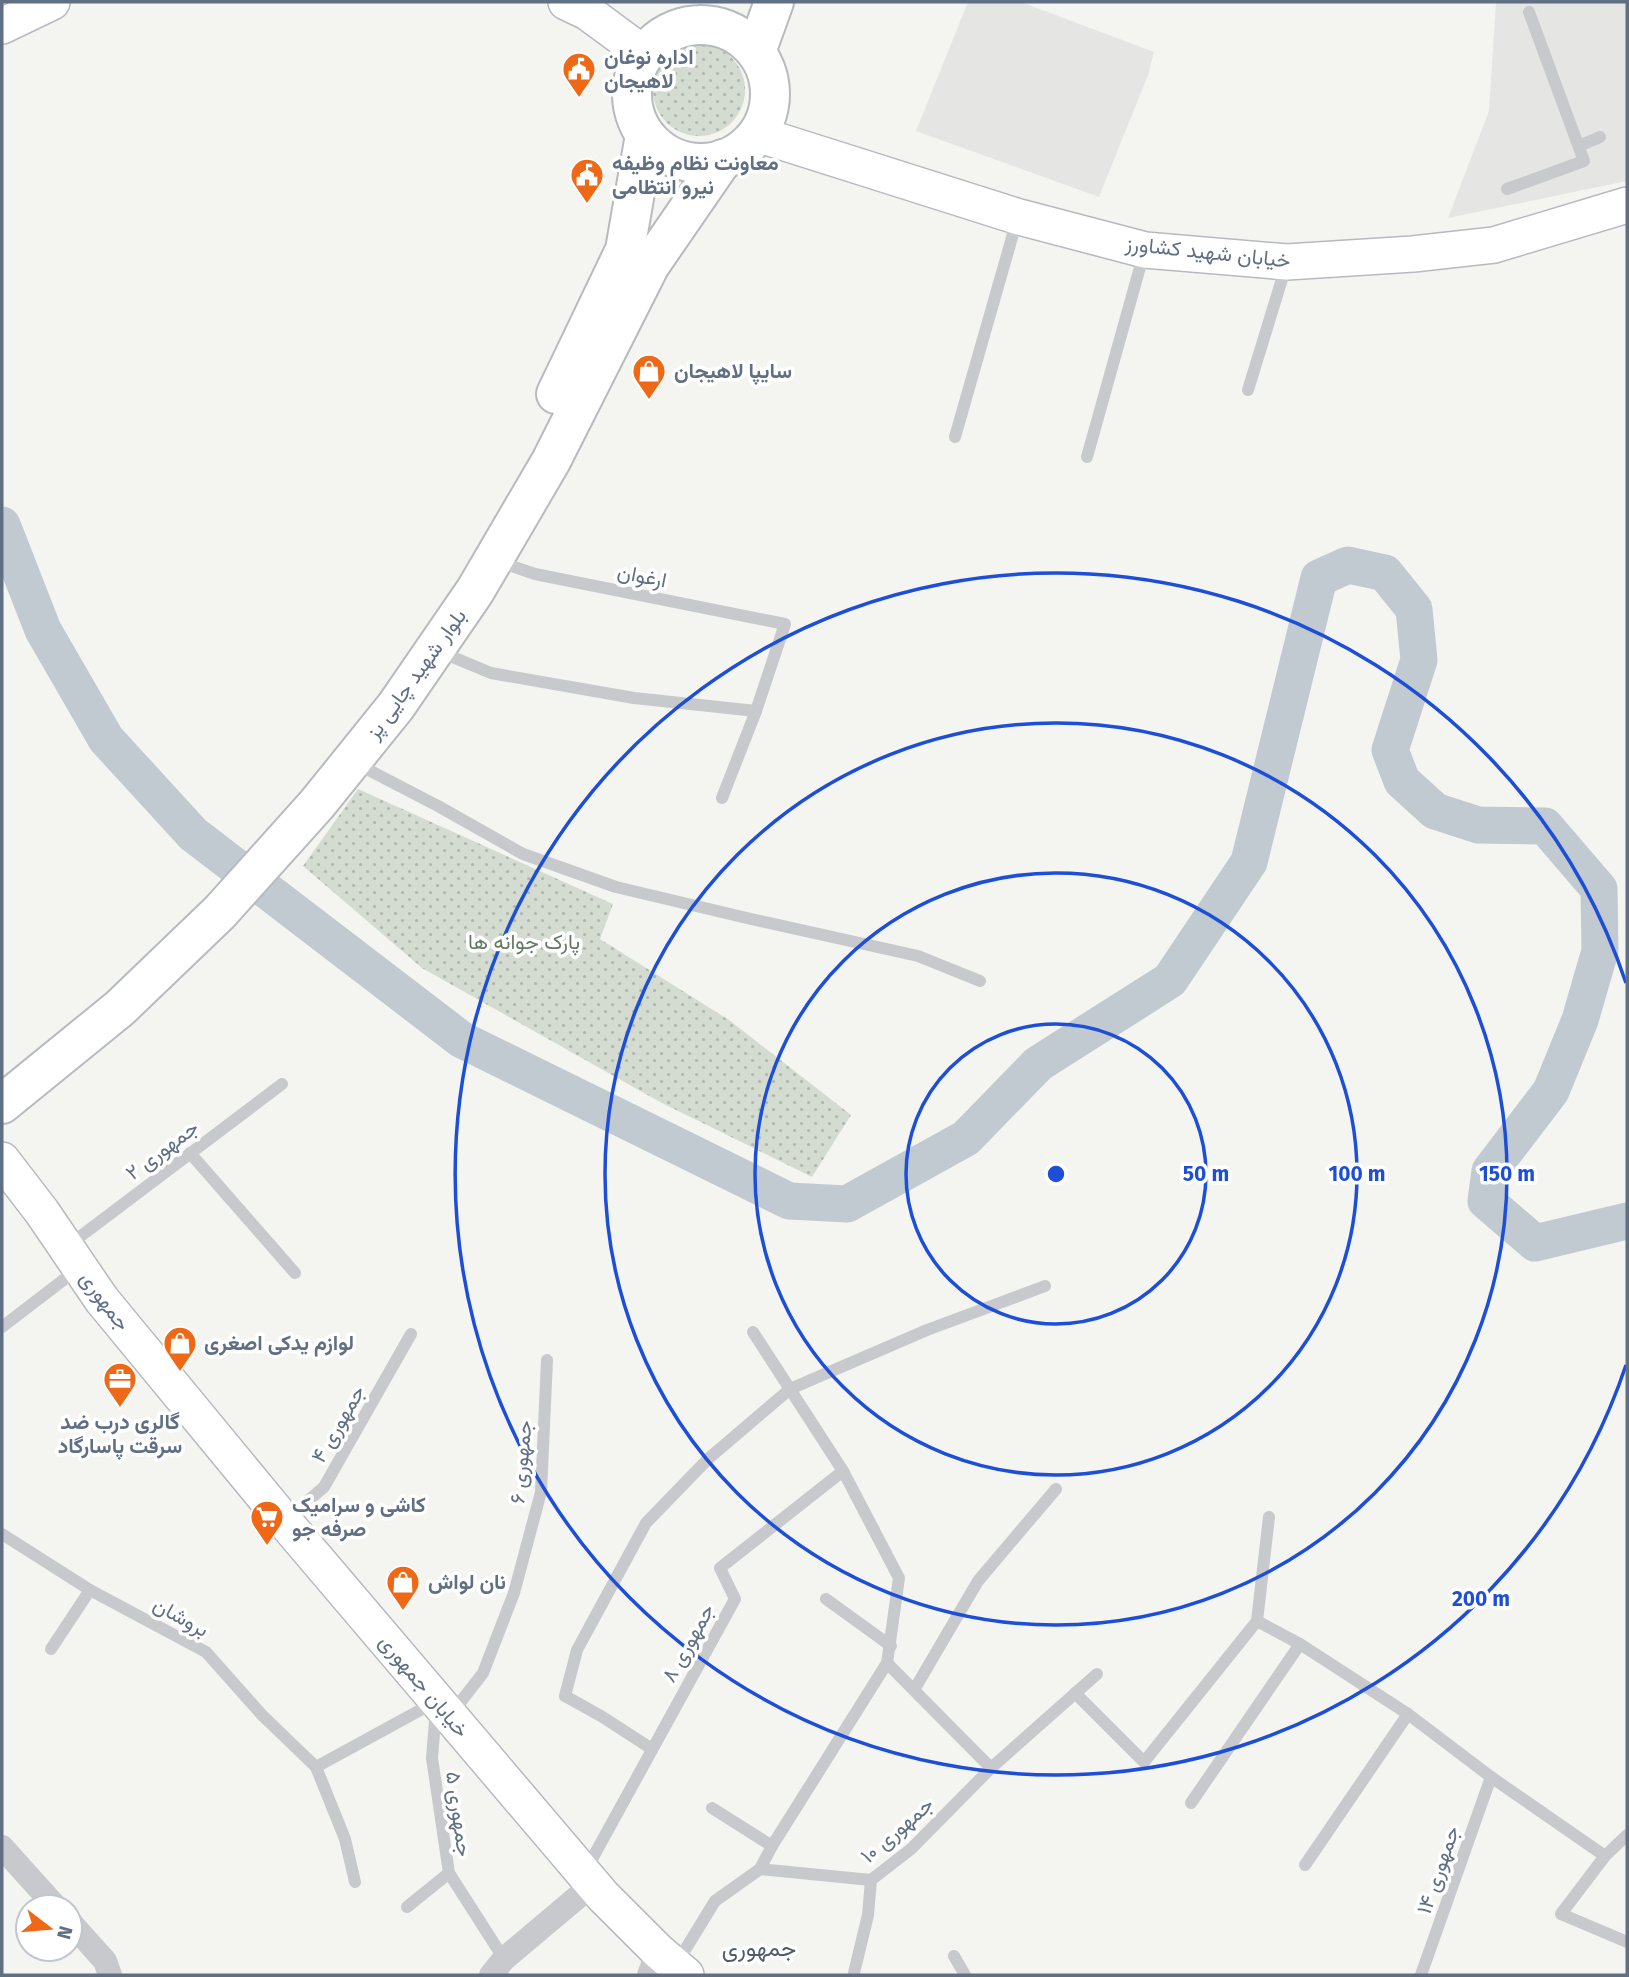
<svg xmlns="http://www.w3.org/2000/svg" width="1629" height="1977" viewBox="0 0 1629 1977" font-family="'Fira Sans',Vazirmatn,sans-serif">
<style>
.built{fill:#e5e5e4}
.park{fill:url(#park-dots)}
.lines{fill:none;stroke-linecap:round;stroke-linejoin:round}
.river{stroke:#c1cad1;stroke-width:37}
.secondary-casing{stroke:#b6bac0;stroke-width:38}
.primary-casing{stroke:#b7babe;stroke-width:42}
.lane{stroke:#c7c9cd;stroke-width:12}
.street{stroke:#c7c9cd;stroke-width:24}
.secondary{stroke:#fff;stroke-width:35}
.primary{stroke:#fff;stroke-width:38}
.ring{fill:none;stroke:#1d4ed8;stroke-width:3.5}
.labels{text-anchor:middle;stroke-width:7;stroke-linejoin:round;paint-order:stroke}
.poi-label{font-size:21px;font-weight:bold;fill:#616f84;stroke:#fff;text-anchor:start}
.street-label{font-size:21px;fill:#616f84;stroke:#fff}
.park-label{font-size:21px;fill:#627a61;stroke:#fff}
.neighbourhood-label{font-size:23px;fill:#505a68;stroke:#fff}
.centre{fill:#1d4ed8;stroke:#fff;stroke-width:3.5}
.ring-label{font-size:21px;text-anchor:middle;font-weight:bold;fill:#1d4ed8;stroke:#fff;stroke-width:7;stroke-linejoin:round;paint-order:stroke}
</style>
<defs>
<pattern id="park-dots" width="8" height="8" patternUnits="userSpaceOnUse" patternTransform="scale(1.75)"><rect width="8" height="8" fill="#d4dcd1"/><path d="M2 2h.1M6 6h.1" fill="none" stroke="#afb7af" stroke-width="1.8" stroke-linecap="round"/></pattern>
</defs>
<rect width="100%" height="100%" fill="#f4f5f0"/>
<g class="built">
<polygon points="968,2 1021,2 1154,52 1148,75 1099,197 916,131"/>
<polygon points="1496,2 1627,2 1627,181 1448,218 1489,111"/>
</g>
<g class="park">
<circle cx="699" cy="90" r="46"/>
<polygon points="358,789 613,904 600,939 729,1020 851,1115 812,1177 660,1102 422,968 303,866"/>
</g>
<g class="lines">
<polyline class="river" points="2,525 43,630 106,739 193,834 462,1040 789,1201 847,1204 966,1138 1038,1064 1170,980 1249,862 1319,578 1348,565 1385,573 1414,609 1419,660 1390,750 1402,781 1435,811 1478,825 1545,826 1599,889 1600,951 1580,1020 1551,1091 1490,1171 1486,1201 1535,1243 1627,1221"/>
<defs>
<g id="secondary">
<polyline points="566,2 587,12 644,54"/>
<polyline points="2,26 52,2"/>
<polyline points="757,134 1019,217 1145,250 1287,262 1413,254 1494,245 1627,205"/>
<polyline points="2,1160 42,1212 102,1300 285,1522 603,1896 658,1951 686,1975"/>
</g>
<g id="primary">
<circle cx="701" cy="94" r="69"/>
<polyline points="756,52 774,2"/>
<polyline points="556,394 625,250 645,135"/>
<polyline points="2,1104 120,1008 220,912 317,804 396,706 475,591 551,461 650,265 723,159"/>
</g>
</defs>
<use href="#secondary" class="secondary-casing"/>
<use href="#primary" class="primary-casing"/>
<g class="lane">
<polyline points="1579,146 1600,137"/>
<polyline points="1507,189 1584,161 1529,12"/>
<polyline points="1248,390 1286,266"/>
<polyline points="955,437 1017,220"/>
<polyline points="1087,457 1144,253"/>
<polyline points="497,561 535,574 785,624 756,711 722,798"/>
<polyline points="438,651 491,673 634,698 756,711"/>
<polyline points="355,763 438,806 523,854 616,887 751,919 918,956 980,981"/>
<polyline points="190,1153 295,1273"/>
<polyline points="69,1245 282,1084"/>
<polyline points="2,1327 79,1268"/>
<polyline points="753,1332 843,1471 899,1578 887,1663 772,1846 760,1869"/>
<polyline points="287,1519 324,1487 411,1334"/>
<polyline points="2,1534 90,1590 206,1652 262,1715 316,1767 345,1839 355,1882"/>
<polyline points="826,1599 891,1646"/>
<polyline points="1257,1621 1300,1644 1408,1714 1491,1777 1605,1856"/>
<polyline points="51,1649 90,1590"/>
<polyline points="887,1663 991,1768"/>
<polyline points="914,1690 978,1581 1056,1489"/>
<polyline points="1075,1693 1144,1762 1257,1621 1269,1517"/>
<polyline points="436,1709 432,1758 449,1873 504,1959"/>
<polyline points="452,1713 483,1673 514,1593 541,1492 547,1360"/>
<polyline points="652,1749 601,1716 565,1696 577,1650 646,1523 708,1459 790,1389 927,1330 1045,1286"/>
<polyline points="316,1767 435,1702"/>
<polyline points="1191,1803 1300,1644"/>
<polyline points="712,1808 772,1846"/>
<polyline points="1627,1835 1605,1856 1561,1914 1627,1942"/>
<polyline points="1305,1865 1408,1714"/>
<polyline points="586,1870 735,1599 720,1568 843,1471"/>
<polyline points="407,1907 449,1873"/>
<polyline points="954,1956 965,1975"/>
<polyline points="677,1963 715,1901 760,1869 871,1880 911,1849 991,1768 1097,1674"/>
<polyline points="854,1973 868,1915 871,1880"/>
<polyline points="1421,1975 1491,1777"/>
</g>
<g class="street">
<polyline points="2,1847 56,1907"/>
<polyline points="70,1922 105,1961 110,1975"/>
<polyline points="491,1975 504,1959 593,1884"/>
<polyline points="649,1975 658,1951"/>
</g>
<use href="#secondary" class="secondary"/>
<use href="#primary" class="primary"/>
</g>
<g class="ring">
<circle cx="1056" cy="1174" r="150"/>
<circle cx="1056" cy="1174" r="301"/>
<circle cx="1056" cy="1174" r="451"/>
<path d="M1626 1365A601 601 0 1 1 1626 983"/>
</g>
<defs>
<symbol id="civic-pin" viewBox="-11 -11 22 30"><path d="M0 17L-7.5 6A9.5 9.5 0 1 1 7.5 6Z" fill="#ef6816" stroke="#fff"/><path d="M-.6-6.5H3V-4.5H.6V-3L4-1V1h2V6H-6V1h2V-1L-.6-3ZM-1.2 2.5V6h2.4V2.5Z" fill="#fff"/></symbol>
<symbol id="shop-pin" viewBox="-11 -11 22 30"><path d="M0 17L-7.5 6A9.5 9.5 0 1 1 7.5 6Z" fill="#ef6816" stroke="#fff"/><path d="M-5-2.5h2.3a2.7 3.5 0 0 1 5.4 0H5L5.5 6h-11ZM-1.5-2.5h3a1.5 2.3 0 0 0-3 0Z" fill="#fff"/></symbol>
<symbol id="office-pin" viewBox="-11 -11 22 30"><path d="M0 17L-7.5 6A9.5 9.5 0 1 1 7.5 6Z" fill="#ef6816" stroke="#fff"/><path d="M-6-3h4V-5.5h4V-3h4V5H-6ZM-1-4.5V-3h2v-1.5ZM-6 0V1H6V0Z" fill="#fff"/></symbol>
<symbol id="supermarket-pin" viewBox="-11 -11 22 30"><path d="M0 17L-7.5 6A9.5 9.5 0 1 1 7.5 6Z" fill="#ef6816" stroke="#fff"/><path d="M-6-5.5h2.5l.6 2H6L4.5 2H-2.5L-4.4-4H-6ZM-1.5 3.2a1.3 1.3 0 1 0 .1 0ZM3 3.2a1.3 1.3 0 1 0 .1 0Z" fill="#fff"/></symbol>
</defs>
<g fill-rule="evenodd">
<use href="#civic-pin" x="560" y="50" width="38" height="52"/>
<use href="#civic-pin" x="568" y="156" width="38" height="52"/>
<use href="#shop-pin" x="630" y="352" width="38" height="52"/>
<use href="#shop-pin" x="161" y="1324" width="38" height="52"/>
<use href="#office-pin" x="101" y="1360" width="38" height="52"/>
<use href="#supermarket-pin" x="248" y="1498" width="38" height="52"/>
<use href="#shop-pin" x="384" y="1563" width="38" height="52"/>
</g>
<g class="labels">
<g class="poi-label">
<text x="604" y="64">اداره نوغان<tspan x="604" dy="24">لاهیجان</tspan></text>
<text x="612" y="170">معاونت نظام وظیفه<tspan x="612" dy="24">نیرو انتظامی</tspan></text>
<text x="674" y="378">سایپا لاهیجان</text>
<text x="204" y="1350">لوازم یدکی اصغری</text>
<text x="120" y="1429" text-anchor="middle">گالری درب ضد<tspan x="120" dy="24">سرقت پاسارگاد</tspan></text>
<text x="292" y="1512">کاشی و سرامیک<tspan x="292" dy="24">صرفه جو</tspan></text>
<text x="428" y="1589">نان لواش</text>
</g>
<g class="street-label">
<text transform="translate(1208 252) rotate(6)" y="7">خیابان شهید کشاورز</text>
<text transform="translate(642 576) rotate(11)" y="7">ارغوان</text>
<text transform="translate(416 674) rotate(-54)" y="7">بلوار شهید چایی پز</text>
<text transform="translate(162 1150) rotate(-37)" y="7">جمهوری ۲</text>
<text transform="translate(105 1301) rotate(53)" y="7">جمهوری</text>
<text transform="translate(338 1424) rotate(-60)" y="7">جمهوری ۴</text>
<text transform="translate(521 1462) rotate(-85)" y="7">جمهوری ۶</text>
<text transform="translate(181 1617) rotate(29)" y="7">بروشان</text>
<text transform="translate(688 1643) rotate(-61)" y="7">جمهوری ۸</text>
<text transform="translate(424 1686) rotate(50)" y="7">خیابان جمهوری</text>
<text transform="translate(459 1814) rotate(82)" y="7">جمهوری ۵</text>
<text transform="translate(897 1830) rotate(-41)" y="7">جمهوری ۱۰</text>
<text transform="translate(1438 1870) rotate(-71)" y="7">جمهوری ۱۴</text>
</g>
<g class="park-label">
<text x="524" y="949">پارک جوانه ها</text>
</g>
<g class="neighbourhood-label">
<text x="759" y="1956">جمهوری</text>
</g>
</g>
<circle cx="1056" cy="1174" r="10" class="centre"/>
<g class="ring-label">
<text x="1206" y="1181">50 m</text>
<text x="1357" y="1181">100 m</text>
<text x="1507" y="1181">150 m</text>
<text x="1481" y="1606">200 m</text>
</g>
<rect width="1629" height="1977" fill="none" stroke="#616f84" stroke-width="7"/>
<g transform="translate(49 1928) rotate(106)"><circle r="33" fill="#ffffff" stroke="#c0c5ce" stroke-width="2"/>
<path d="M0-5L12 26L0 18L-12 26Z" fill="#ef6816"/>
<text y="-10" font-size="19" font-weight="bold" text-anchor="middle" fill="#616f84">N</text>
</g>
</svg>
